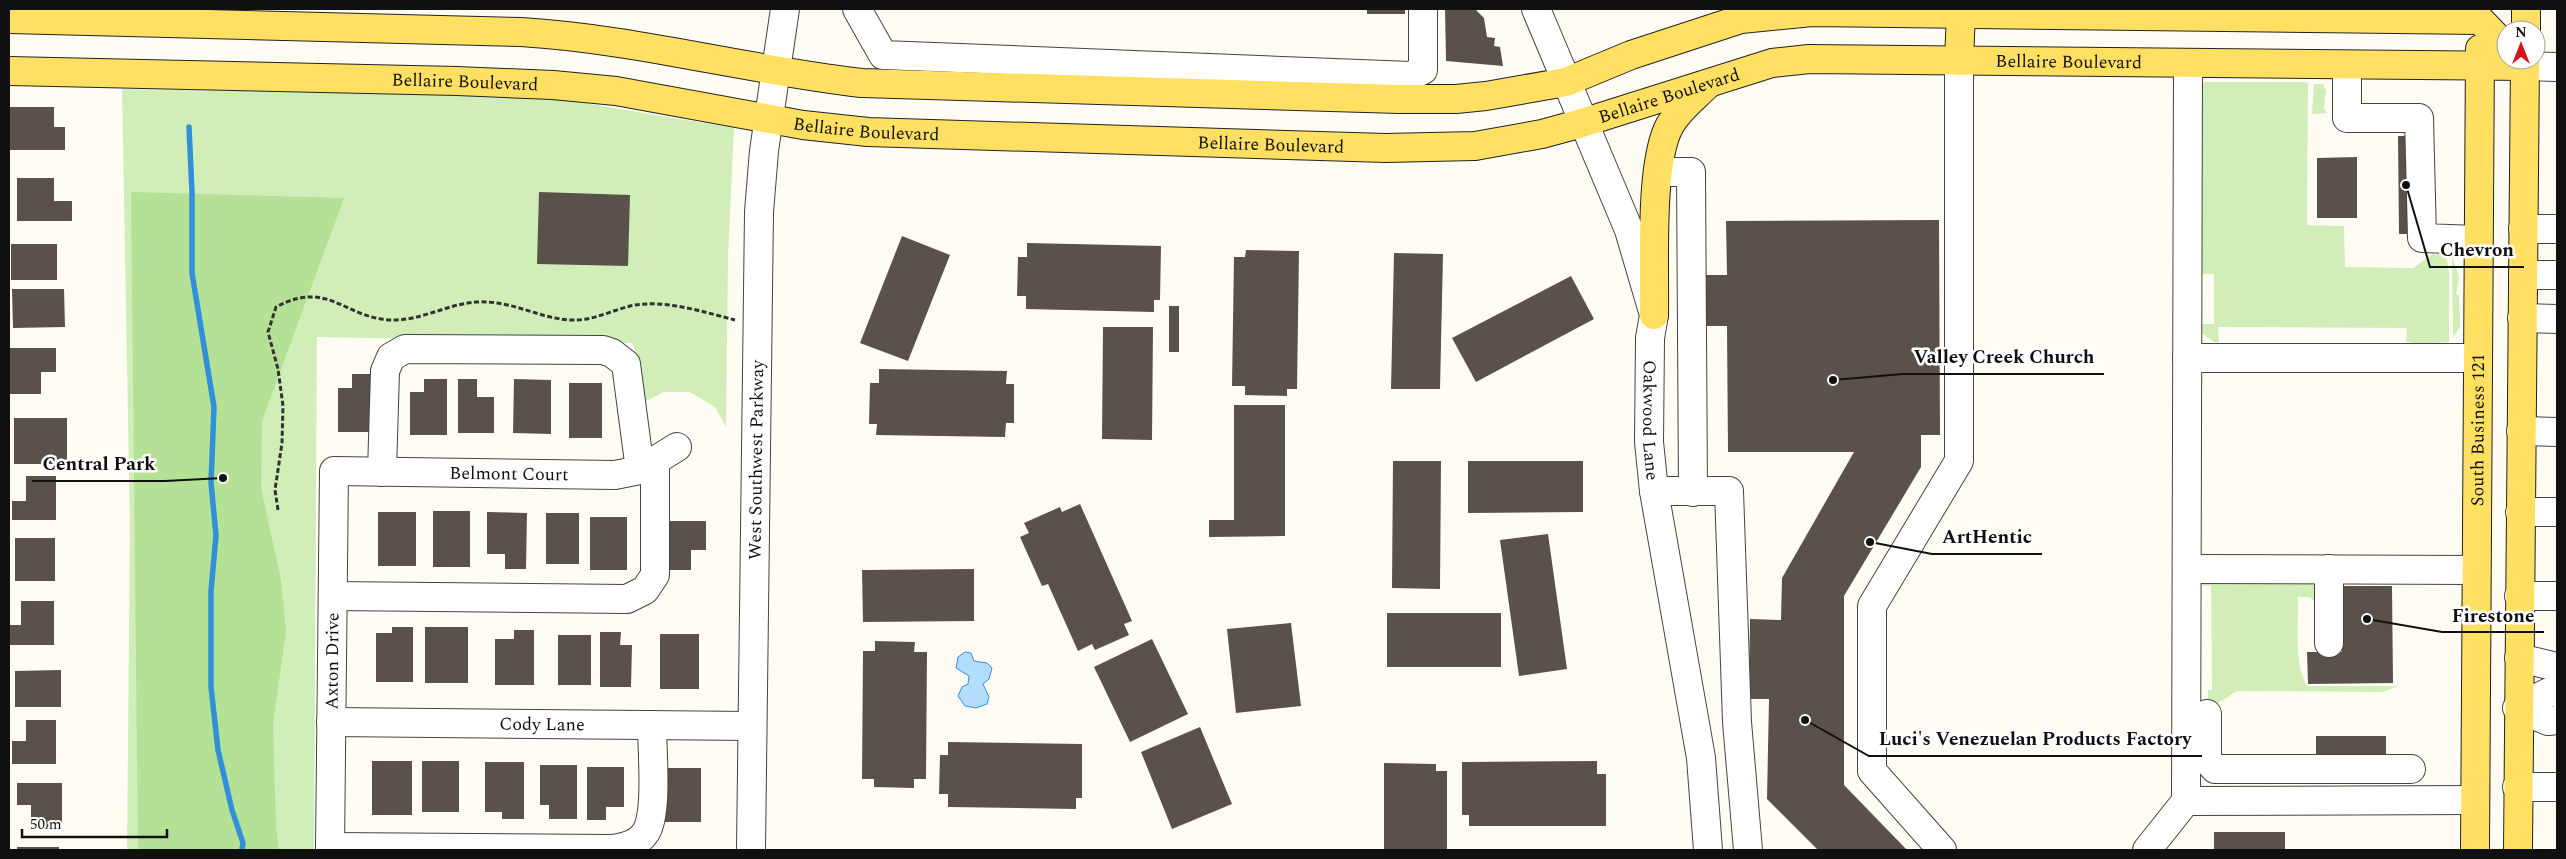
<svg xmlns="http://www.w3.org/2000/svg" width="2566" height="859" viewBox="0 0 2566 859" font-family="Spectral,serif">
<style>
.green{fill:#d1eeb8}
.forest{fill:#b4e195}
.water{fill:#b2ddfc;stroke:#328fda}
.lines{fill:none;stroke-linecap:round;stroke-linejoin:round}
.stream{stroke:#328fda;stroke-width:5.5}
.building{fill:#5a514b}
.minor-casing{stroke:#434343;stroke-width:30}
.major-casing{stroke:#212121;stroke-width:30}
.path{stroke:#323232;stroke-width:3;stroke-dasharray:5 2.5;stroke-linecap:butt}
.minor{stroke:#fff;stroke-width:28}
.major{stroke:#ffe063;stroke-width:28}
.labels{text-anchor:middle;stroke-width:5;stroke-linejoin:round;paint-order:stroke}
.street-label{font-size:18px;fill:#101010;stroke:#fff}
.leader{fill:none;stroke:#101010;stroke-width:2}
.callout-dot{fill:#101010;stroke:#fff;stroke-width:2}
.callout-label{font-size:19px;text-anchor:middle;font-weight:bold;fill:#101010;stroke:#fff;stroke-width:5;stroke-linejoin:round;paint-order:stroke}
</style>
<rect width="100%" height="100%" fill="#fffdf3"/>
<g class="green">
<polygon points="2204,82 2304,82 2308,83 2307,225 2344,226 2345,267 2413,268 2434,253 2435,255 2440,254 2441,251 2446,252 2449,273 2449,342 2436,343 2436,347 2411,346 2411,342 2406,342 2407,328 2218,327 2219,342 2214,342 2200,332 2199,324 2214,324 2214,274 2200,274 2201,87"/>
<polygon points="2314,84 2323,84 2326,91 2324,109 2327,113 2312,114"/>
<polygon points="122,89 542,96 734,128 728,256 726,427 715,407 690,392 663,392 649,400 638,402 639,359 632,343 317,337 314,850 127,850 130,530"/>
<polygon points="2452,256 2459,277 2456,294 2459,295 2460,327 2453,338"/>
<path d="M2199,582H2309L2316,587L2319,599L2314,601L2310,597H2298C2299,624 2293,662 2307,686H2398L2382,692L2237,691L2212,707L2208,705V690H2212L2211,586L2199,585Z"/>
</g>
<polygon class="forest" points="131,192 344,198 262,421 261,488 281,580 286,631 273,724 276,828 279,850 138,850"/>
<polygon class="water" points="965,652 971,653 974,661 987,663 992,668 989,679 983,684 989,697 987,704 976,708 965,706 958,696 962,687 968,684 969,676 956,668 958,657"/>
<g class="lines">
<polyline class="stream" points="189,127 192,192 192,273 214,407 211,483 216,535 211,591 211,687 218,750 232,810 243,843 242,850"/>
</g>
<g class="building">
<rect x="1367" y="9" width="38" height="5"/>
<polygon points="1445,9 1475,9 1484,18 1487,37 1495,38 1494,46 1500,47 1503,66 1446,61"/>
<polygon points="10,107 54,107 54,127 65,127 65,150 10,150"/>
<polygon points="2398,136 2414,136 2414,234 2399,234"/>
<polygon points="2357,157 2357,218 2317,218 2317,158"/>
<polygon points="17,178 54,178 54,201 72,201 72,221 17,221"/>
<polygon points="539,192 630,195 628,266 537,264"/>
<polygon points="1939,220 1940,435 1921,435 1921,467 1844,596 1844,785 1907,850 1818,850 1767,799 1769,699 1749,699 1750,619 1781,620 1782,578 1854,452 1728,452 1727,326 1699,326 1699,275 1727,275 1726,221"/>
<polygon points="902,236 950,255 908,361 860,343"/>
<polygon points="1027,243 1161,246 1160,300 1154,300 1154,312 1026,309 1026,296 1017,296 1018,257 1027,257"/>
<rect x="11" y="244" width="46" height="36"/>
<polygon points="1246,250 1299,251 1297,389 1287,389 1287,396 1245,395 1245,386 1232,386 1234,257 1245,257"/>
<polygon points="1394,253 1443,254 1440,389 1391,389"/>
<polygon points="1571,276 1594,319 1476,382 1452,338"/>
<polygon points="12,289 64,289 65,327 13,328"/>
<rect x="1169" y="306" width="10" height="46"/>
<polygon points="1103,327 1153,327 1152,440 1102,439"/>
<polygon points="10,348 56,348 56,372 41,372 41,394 10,394"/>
<polygon points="879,369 1007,371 1006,384 1014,384 1014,423 1006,423 1005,437 876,435 877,424 869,424 870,383 879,383"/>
<polygon points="352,374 372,374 372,432 338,432 338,388 352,388"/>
<polygon points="424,379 447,379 447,435 410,435 410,392 424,392"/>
<polygon points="458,379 477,379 477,397 494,397 494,433 458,433"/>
<polygon points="514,379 551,380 551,434 513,433"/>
<rect x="569" y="383" width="33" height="55"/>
<polygon points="1234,405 1285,405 1285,536 1209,537 1209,520 1234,520"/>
<rect x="14" y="418" width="53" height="46"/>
<polygon points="1393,461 1441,461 1440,589 1392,588"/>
<polygon points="1468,461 1583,461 1583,512 1468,513"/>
<polygon points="26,476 56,476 56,520 12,520 12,501 26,501"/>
<polygon points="1080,504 1132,621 1124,624 1129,635 1095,650 1092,644 1078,651 1048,584 1042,586 1020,537 1029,533 1024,523 1060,507 1062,512"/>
<rect x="433" y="511" width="37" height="56"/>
<rect x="378" y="512" width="38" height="54"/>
<polygon points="487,512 527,513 526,569 505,569 505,554 487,554"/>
<rect x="546" y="513" width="33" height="51"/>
<rect x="590" y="517" width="37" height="53"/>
<polygon points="670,521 706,521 706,550 691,550 691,570 670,570"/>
<polygon points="1548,534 1567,669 1519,676 1500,540"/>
<rect x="15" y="538" width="40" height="43"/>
<polygon points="974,569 974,621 863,622 862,570"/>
<polygon points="2341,586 2392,586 2393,683 2308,684 2307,652 2342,652"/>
<polygon points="21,601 54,601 54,645 10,645 10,625 21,625"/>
<rect x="1387" y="613" width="114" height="54"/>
<polygon points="1291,623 1301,706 1236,713 1227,629"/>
<polygon points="392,627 413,627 413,682 376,682 376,633 392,633"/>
<rect x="425" y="627" width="43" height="56"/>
<polygon points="514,630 534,630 534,685 495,685 495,639 514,639"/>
<polygon points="600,632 621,632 620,645 632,645 631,687 600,687"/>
<rect x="660" y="634" width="39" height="55"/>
<rect x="558" y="635" width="33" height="50"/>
<polygon points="1152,639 1188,714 1130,742 1094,667"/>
<polygon points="875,641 915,642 914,652 927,652 926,779 914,779 914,788 874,787 874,779 862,779 863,651 875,651"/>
<polygon points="61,670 61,707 15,707 15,671"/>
<polygon points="26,720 56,720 56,764 12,764 12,741 26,741"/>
<polygon points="1200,727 1232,804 1172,829 1141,752"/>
<polygon points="2316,736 2386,736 2386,763 2316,764"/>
<polygon points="948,742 1082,744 1082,798 1076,798 1076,809 948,807 948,794 939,794 940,755 948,755"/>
<rect x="372" y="761" width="40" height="54"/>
<rect x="422" y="761" width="37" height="51"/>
<polygon points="1597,761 1597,774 1606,774 1606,826 1469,826 1469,815 1462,815 1462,762"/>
<polygon points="485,762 524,762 524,819 502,819 502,812 485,812"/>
<polygon points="1384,763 1436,764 1436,771 1447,771 1447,850 1384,850"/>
<polygon points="540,765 577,765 577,819 549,819 549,805 540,805"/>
<polygon points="587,767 624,767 624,807 606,807 606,820 587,820"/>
<rect x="665" y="768" width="36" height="54"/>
<polygon points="17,783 62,783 62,829 31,829 31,805 17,805"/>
<rect x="2214" y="832" width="71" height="18"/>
<rect x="17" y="847" width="42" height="3"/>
</g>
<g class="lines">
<defs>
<g id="minor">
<polyline points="857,9 883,55 1411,76 1423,70 1423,9"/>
<path id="s1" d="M1536,9L1629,230L1654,315L1650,338L1649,442L1654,491L1701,758L1708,850"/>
<polyline points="2347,65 2347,118 2419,118 2422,238 2478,240"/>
<polyline points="2525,66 2557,67"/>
<polyline points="1658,172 1691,172 1693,492"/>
<polyline points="2523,229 2557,229"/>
<polyline points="2523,275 2557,275"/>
<polyline points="2522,318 2557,319"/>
<polyline points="2187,358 2477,358"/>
<polyline points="2521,431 2557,432"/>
<polyline points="382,472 385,371 391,357 405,349 603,350 612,353 626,364 640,470"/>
<polyline points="1654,491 1729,491 1737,722 1748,850"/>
<polyline points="2520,512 2557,512"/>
<polyline points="2187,569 2475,570"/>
<polyline points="2329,569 2329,643"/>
<polyline points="333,596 627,599 645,590 655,575 655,462"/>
<polyline points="2519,596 2557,596"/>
<polyline points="2519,658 2557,667"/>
<polyline points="2557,692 2549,692 2517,708 2548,721 2557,720"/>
<polyline points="2207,714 2207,760 2215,769 2411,769"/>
<path id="s2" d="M331,722L752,726"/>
<polyline points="2517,787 2557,787"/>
<polyline points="2186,801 2475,800"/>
<path d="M330,847L609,849C623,848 638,845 646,832C658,812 652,751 652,725"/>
<path id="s3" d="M330,850L334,471L615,475L640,470L677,447"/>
<path id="s4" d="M751,850L759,212L764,151L785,9"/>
<polyline points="1942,850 1872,771 1872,606 1959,461 1959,61"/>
<polyline points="2147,850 2186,801 2188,64"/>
</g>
<g id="major">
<path d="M9,19L521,32C636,39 747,70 862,83L1399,99H1456L1486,96L1566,82L1631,55L1741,19L1812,12L2480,20L2506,47"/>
<polyline points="2526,30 2526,9"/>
<polyline points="1959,61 1961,12"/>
<path id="s5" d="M9,71L457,81L553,85L616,91L803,125L868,132L1386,148L1475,146L1542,134L1582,123L1772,63L1809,59L2525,66"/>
<path d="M1654,315C1655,268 1649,162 1670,125C1679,109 1694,98 1707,85"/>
<path id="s6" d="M2475,850L2480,49"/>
<polyline points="2518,850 2525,60"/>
</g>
</defs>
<use href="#minor" class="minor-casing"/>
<use href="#major" class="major-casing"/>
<path class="path" d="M278,510L275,490L282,443L283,406L278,369L268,332L276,307C328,279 344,318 391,320C420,321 448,304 476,302C513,300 539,319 572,320C594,321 614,309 635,305C667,300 704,312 735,320"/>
<use href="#minor" class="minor"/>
<use href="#major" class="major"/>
</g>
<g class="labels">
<g class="street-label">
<text dy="6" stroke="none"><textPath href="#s5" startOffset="2076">Bellaire Boulevard</textPath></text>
<text dy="6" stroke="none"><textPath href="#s5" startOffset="456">Bellaire Boulevard</textPath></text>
<text dy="6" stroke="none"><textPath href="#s5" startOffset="1671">Bellaire Boulevard</textPath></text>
<text dy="6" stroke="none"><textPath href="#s5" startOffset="861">Bellaire Boulevard</textPath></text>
<text dy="6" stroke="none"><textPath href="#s5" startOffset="1266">Bellaire Boulevard</textPath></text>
<text dy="6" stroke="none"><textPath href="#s1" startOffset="434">Oakwood Lane</textPath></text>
<text dy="6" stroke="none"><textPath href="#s6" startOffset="420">South Business 121</textPath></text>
<text dy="6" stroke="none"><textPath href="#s4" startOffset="390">West Southwest Parkway</textPath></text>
<text dy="6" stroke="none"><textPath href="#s3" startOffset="554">Belmont Court</textPath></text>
<text dy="6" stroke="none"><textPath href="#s3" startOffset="189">Axton Drive</textPath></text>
<text dy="6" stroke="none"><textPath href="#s2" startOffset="211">Cody Lane</textPath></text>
</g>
</g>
<path class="leader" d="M2406 185L2430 267H2524M1833 380L1903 374H2104M223 478L165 481H32M1870 542L1932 554H2042M2367 619L2442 632H2544M1805 720L1869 756H2202"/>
<g class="callout-dot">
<circle cx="2406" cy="185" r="5"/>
<circle cx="1833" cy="380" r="5"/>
<circle cx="223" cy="478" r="5"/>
<circle cx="1870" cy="542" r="5"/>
<circle cx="2367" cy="619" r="5"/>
<circle cx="1805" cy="720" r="5"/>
</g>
<g class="callout-label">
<text x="2477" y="256">Chevron</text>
<text x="2004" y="363">Valley Creek Church</text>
<text x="99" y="470">Central Park</text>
<text x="1987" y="543">ArtHentic</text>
<text x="2493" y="622">Firestone</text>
<text x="2035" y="745">Luci's Venezuelan Products Factory</text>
</g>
<rect width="2566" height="859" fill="none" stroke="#101010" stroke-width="20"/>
<g transform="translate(2521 45)"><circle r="24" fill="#ffffff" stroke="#9f9f9f"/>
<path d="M0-4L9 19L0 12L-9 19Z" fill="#ce191a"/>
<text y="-8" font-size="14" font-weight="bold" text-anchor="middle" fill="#101010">N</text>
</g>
<path d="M22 829v8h145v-8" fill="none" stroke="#101010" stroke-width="2.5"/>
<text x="30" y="829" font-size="15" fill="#101010" stroke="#ffffff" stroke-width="4" paint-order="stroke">50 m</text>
</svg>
